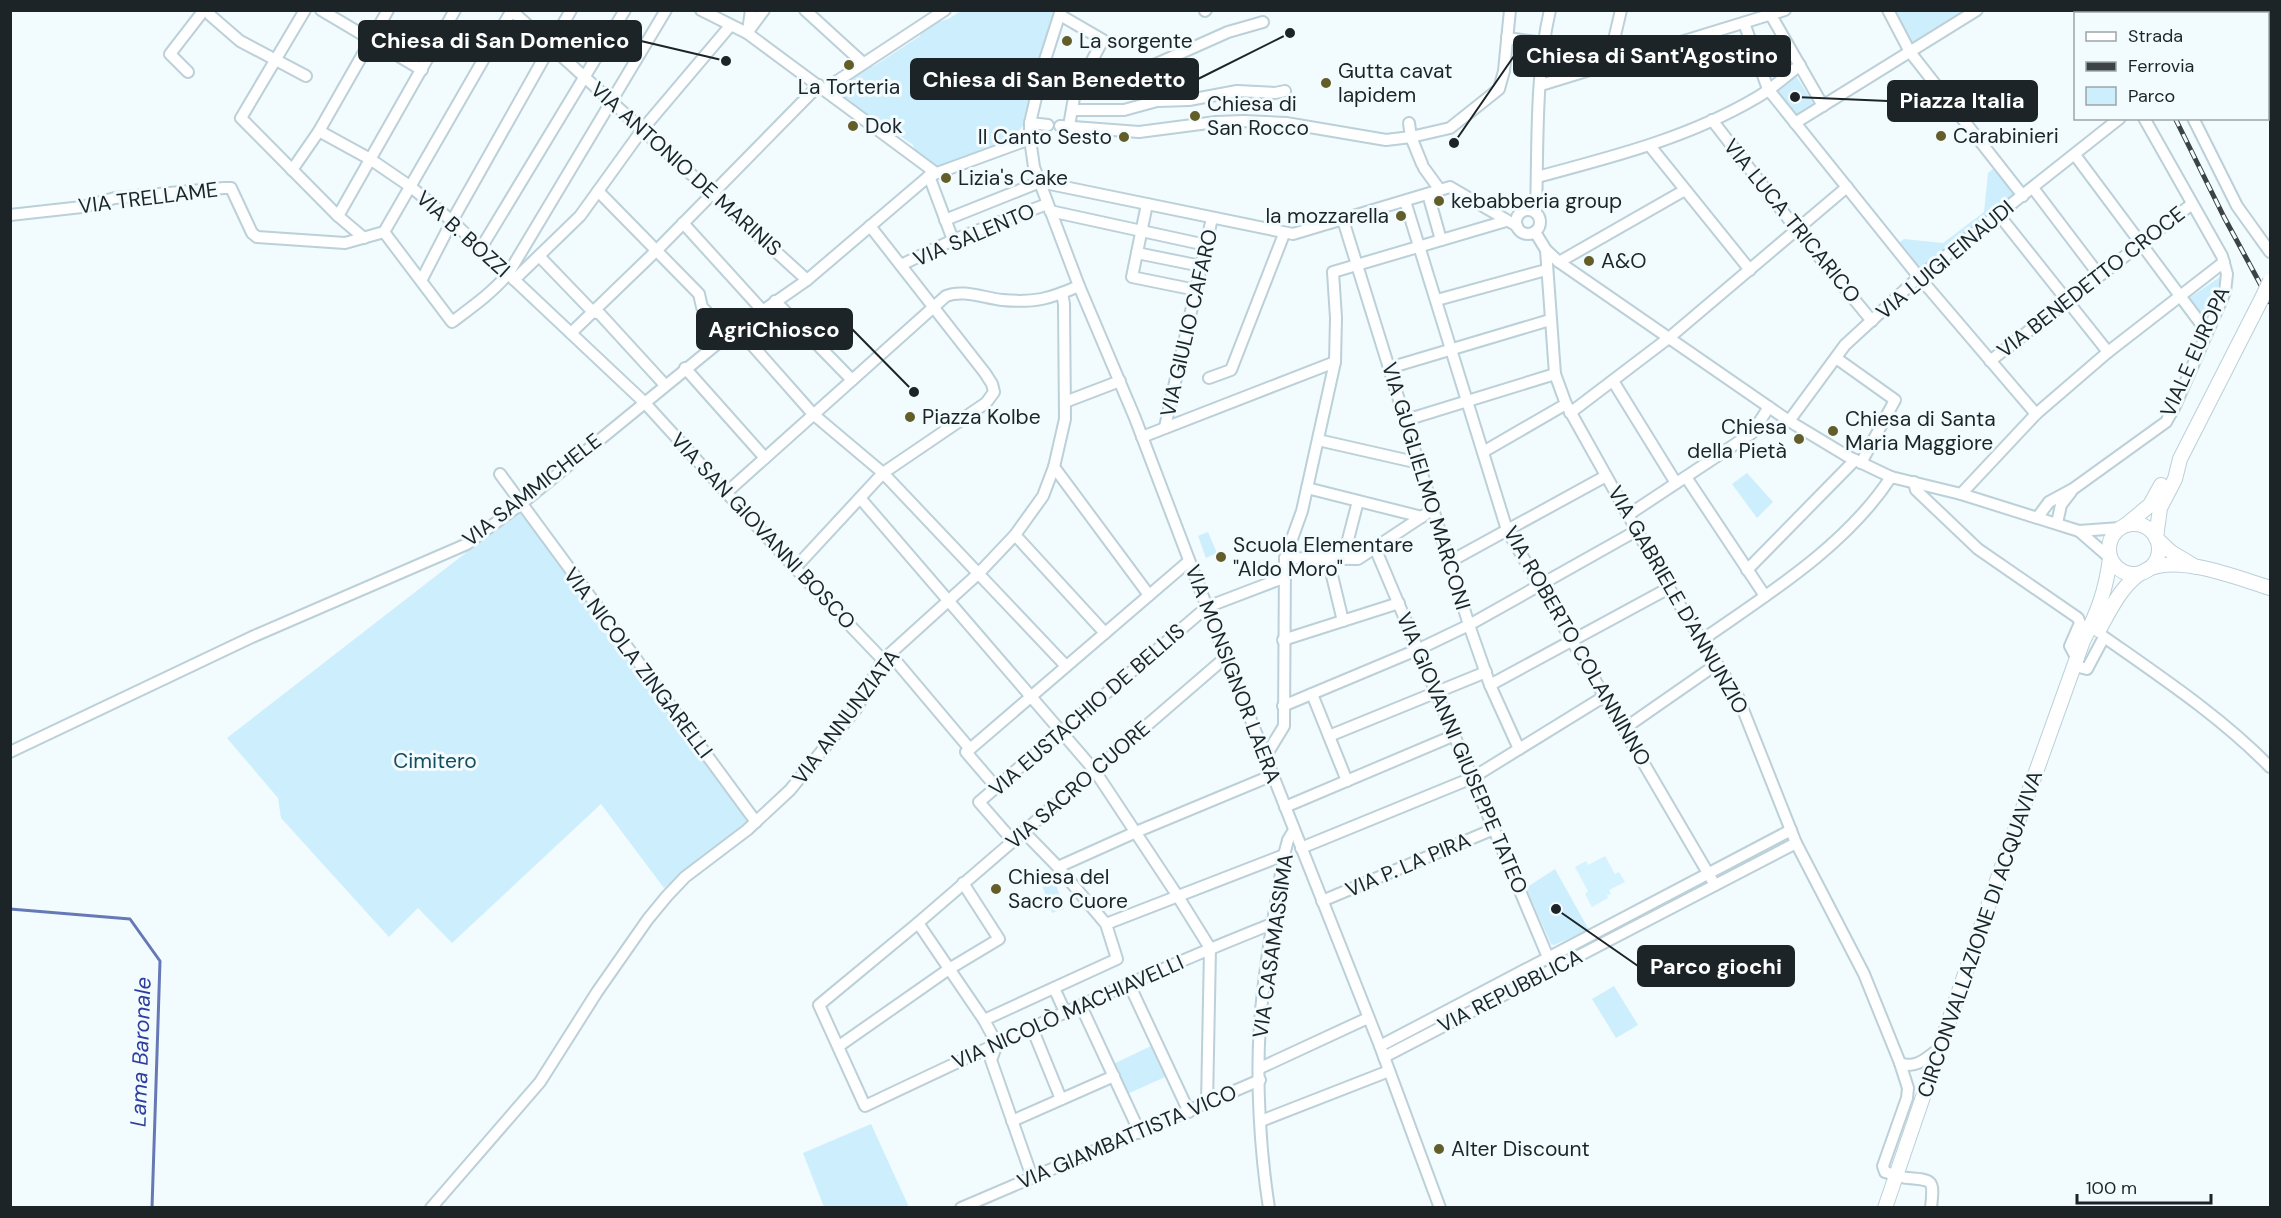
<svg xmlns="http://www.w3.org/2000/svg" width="2281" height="1218" viewBox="0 0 2281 1218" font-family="'DM Sans',sans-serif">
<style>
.built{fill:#d4f3fe}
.green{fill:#cdeffd}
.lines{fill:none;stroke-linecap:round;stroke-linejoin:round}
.stream{stroke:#6678b5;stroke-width:3}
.minor-casing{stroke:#bbd0d8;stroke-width:14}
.major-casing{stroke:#bbd0d8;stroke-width:16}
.minor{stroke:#fff;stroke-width:10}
.major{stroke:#fff;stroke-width:14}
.rail-casing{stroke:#3b4346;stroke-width:5}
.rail{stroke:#f2fbfe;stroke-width:3;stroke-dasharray:9;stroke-linecap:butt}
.major-bridge-casing{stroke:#bbd0d8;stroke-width:16;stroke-linecap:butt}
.major-bridge{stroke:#fff;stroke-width:14}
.poi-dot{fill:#635d29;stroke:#f2fbfe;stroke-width:2}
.labels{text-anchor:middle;stroke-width:6;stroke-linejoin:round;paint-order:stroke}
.poi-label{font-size:21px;fill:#1c2427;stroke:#f2fbfe;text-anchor:start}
.street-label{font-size:21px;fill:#1c2427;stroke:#f2fbfe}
.park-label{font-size:21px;fill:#154d5e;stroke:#f2fbfe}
.water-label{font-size:22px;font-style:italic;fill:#2f3d9f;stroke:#f2fbfe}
.leader{fill:none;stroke:#1c2427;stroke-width:2}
.callout-dot{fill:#1c2427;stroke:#f2fbfe;stroke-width:2}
.callout{fill:#1c2427;stroke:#1c2427;stroke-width:2}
.callout-label{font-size:22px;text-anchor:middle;font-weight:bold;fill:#fff}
</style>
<rect width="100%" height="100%" fill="#f2fbfe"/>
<polygon class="built" points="1605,856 1615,874 1619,872 1625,882 1609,890 1611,894 1607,895 1608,898 1592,907 1585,894 1588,891 1575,867 1586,861 1588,865"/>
<g class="green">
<path d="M961,11H1056L1028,120L1010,141L938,167L915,152L913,145L875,118C862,117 840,100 839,88L841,84L866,67L874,66L920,36C924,25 938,22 948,19C952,17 957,13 961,11Z"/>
<polygon points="1893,11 1969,11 1913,46"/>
<polygon points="1795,74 1814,105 1797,117 1776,89"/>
<polygon points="1994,168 2015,196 1919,269 1898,244 1904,239 1943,243 1984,212 1988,173"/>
<polygon points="2223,275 2205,319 2189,298"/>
<polygon points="1747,473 1773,502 1757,518 1732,484"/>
<polygon points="521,510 752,821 664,888 601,804 452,943 418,908 389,937 281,818 278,798 227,738"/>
<polygon points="1208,532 1217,553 1206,558 1198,536"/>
<polygon points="1555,869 1589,930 1554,945 1551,944 1526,888"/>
<polygon points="1055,881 1064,909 1052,913 1042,885"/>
<polygon points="1614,986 1638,1025 1616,1038 1592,999"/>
<polygon points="1151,1046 1165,1077 1123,1096 1109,1066"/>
<polygon points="871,1124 909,1207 824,1207 803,1153"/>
</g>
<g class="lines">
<polyline class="stream" points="10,909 130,919 160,961 152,1208"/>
<defs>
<g id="minor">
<polyline points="209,10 210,15 240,41 306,76"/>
<polyline points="305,10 241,118 338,216 364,238"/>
<polyline points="321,10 422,70"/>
<polyline points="511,10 807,280"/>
<polyline points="701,10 747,33 936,173"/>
<polyline points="805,10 863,63"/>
<polyline points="1061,10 1044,63 1030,123 1030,139 1034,167 1079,286 1135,418 1226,657 1380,1046 1440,1208"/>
<polyline points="1768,10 1823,106"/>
<polyline points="1888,10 1910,52 2023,196"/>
<polyline points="2080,10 2082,14"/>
<polyline points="2140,10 2141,14"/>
<polyline points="1205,11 1206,10"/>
<polyline points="1060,15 1103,40 1075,92 1069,126"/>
<polyline points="1744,23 1768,89 1919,277 2036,414"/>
<polyline points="748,31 751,10"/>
<polyline points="747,33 764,10"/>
<polyline points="1507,38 1544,43"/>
<polyline points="1608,65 1621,10"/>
<polyline points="188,72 170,54 204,10"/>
<polyline points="1541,85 1785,10"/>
<polyline points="825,89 945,10"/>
<polyline points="1075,92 1127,77 1228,32 1263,22"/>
<polyline points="1073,110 1124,110 1157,101 1189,100 1237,91 1275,93 1285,91"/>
<polyline points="2193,118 2237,206 2270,252"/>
<polyline points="1712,120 1797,230 1872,321"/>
<polyline points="1030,123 1048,125"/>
<polyline points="1409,123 1411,137 1422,164"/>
<polyline points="1795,123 1977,10"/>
<polyline points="1060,126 1139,132 1216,122 1244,121 1286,123 1386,140 1411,137 1450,128 1499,89 1504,71 1510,10"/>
<polyline points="319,131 370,159 411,187 452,221 644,402 795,568 883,660"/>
<polyline points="1650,146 1750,270"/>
<polyline points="2075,155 2207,332"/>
<polyline points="1424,168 1440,190"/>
<polyline points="292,170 319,131 388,10"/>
<polyline points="929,176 953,240"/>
<path d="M1537,177C1612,157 1688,138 1756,98C1772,89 1786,76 1800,65"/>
<polyline points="2033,188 2099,275"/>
<polyline points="598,191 699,294 702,307 728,335"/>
<polyline points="1428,194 1441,240"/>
<polyline points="1405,201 1507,530 1715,885"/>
<polyline points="1147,204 1132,277 1196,290"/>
<circle cx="1528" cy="222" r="12"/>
<polyline points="1050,211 1206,245"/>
<path d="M1536,213C1538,148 1535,74 1550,10"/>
<polyline points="10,215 82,207 115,198 224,188 231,188 252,233 257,237 345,243 384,232"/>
<polyline points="1999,215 2108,352"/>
<polyline points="338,216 455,10"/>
<polyline points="945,220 1040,182 1293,234 1450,187 1517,226"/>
<polyline points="1343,220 1469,625 1490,685 1519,749"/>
<polyline points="683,223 762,310"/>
<path d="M384,232L452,322C472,307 492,293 508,274L666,10"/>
<polyline points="384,232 512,10"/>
<polyline points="1535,232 1546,250 1559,262 1789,421 1847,456 1891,477 1961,494 2079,531 2120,528"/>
<polyline points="481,248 625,10"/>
<path d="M1546,250L1555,374L1566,404L1669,588L1738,697L1796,843L1864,974L1900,1063C1916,1070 1929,1056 1941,1047"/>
<polyline points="1137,253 1201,266"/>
<polyline points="539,256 593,312 600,314 665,385"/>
<polyline points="1559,262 1685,190"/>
<polyline points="901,265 953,240 1047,204"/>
<polyline points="422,279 452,221 571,10"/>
<polyline points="514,280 580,216 642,130 730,26"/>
<polyline points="1437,300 1546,270"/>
<polyline points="775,301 852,380"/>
<polyline points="737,328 813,414 883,473 1066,666"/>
<polyline points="571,333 656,251 819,85"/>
<polyline points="1836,358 1895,400 1861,463"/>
<polyline points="1990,361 2192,204"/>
<polyline points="685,368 765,458"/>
<polyline points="1389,368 1550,320"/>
<polyline points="1209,378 1231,370 1284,234"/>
<polyline points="1613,381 1676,483"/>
<polyline points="1065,402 1120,381"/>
<polyline points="1570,413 1670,337 1847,187"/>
<polyline points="1406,420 1555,374"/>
<polyline points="1789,421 1845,345 1919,277 2120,118"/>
<polyline points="1165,427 1212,218"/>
<polyline points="1142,437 1335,362"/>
<polyline points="1318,440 1419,463"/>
<polyline points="1483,452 1566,404"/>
<polyline points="1054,467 1149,595"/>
<polyline points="500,474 756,822"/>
<polyline points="1686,477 1765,596"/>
<polyline points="1914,482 1916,490 1978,549 2078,618 2080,623 2070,646 2078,661"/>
<polyline points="1307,488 1422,517"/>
<path d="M727,492L946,296C963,289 984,298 1002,300C1035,303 1049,299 1079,286"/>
<polyline points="1961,494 2036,414 2108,352 2224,262"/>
<polyline points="860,498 1095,771 1177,895 1210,948 1207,1104"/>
<polyline points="1628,515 1752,433 1769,407"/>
<polyline points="2037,518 2049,502 2073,489 2166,422 2175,406 2225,292 2227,274 2222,256 2144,118"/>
<polyline points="2057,523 2061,505 2071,492"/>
<polyline points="2079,531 2110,558"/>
<polyline points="1015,535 1105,633"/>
<polyline points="1375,548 1550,962"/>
<polyline points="1285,558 1358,559 1432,510"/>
<polyline points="1328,559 1343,621"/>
<polyline points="1343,559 1358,501"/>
<polyline points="1449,562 1606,476"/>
<polyline points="795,568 883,473 986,403 994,392 992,384 985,373 870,226"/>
<polyline points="1747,570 1855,460"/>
<polyline points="1283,640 1399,603"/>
<path d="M1702,640C1768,594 1846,546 1891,477"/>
<polyline points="890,654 970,749"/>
<path d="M1226,657L918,923L819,1005L865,1106C1000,1042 1135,978 1274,923"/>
<path d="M2075,666L2087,669L2104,637C2161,677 2221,717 2270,767"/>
<polyline points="1490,685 1669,588"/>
<polyline points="1312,694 1347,781"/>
<polyline points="1283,706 1419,649 1469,625 1636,531"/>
<polyline points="1625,728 1717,664"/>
<polyline points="1329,736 1486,672"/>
<polyline points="970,749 1189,561"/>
<polyline points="970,749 966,752 996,787"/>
<polyline points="10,752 252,637 467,544 521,504 728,335 807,280 929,176 1030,139"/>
<polyline points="1265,757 1284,726 1285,558 1302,511 1335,362 1336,318 1333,272 1506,221"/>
<polyline points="1285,807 1455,735"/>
<polyline points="1013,841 979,802 1207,607 1283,578"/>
<polyline points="1301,848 1472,778 1605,696"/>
<polyline points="1058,867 1136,832 1273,775"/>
<polyline points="1322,901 1494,829"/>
<polyline points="918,923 984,1020 997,1044 991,1060 1032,1177"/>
<polyline points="1106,924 1284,855"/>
<polyline points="1129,984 1189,1112"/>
<polyline points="1054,988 1065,1012"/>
<polyline points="1081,1006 1140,1133"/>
<polyline points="984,1020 1117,959 1106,924 1058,867 1024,832"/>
<polyline points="1032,1028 1061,1099"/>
<polyline points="839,1046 949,969 999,939 963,883"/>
<polyline points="1380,1046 1791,830"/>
<polyline points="1384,1057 1796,843"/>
<path d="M1900,1063L1908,1088L1907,1098L1883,1166L1885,1172C1893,1174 1901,1178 1908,1178C1934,1180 1934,1180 1931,1208"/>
<polyline points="1260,1068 1368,1018"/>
<polyline points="1012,1121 1114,1076"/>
<polyline points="1261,1121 1389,1071"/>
<polyline points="431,1208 540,1082 597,992 648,919 667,896 685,877 747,830 790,790 856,709 883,660 979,573 1015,535 1043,496 1054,467 1065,419 1064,304 1062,293"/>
<polyline points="961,1208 1260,1080"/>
<path d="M1269,1208C1260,1151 1256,1081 1260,1024C1264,967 1275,911 1284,855L1288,840L1294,830"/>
</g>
<g id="major">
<circle cx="2134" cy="549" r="25"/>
<polyline points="2126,525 2150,505 2161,485"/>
<polyline points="2196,567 2171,552 2156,538 2160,508 2175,479 2180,459 2261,300"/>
<path d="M2099,630C2111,608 2124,580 2148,569C2182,555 2237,578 2270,588"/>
<path d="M1885,1208L1994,889L2083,641C2098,612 2106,590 2110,558"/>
</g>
</defs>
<use href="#minor" class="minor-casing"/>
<use href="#major" class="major-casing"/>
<use href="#minor" class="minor"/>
<use href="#major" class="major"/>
<defs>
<g id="rail">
<polyline points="2127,10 2129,14"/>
<polyline points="2175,118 2224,217 2270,302"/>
</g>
</defs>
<use href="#rail" class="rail-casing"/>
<use href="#rail" class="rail"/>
<defs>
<polyline id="major-bridge" points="2261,300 2270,281"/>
</defs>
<use href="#major-bridge" class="major-bridge-casing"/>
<use href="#major-bridge" class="major-bridge"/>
</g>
<g class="poi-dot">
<circle cx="1067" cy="41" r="6"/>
<circle cx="849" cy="65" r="6"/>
<circle cx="1326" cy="83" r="6"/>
<circle cx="1195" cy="116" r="6"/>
<circle cx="853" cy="126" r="6"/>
<circle cx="1941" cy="136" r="6"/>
<circle cx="1124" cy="137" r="6"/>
<circle cx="946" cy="178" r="6"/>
<circle cx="1439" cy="201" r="6"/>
<circle cx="1401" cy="216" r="6"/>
<circle cx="1589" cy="261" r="6"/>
<circle cx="910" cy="417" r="6"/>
<circle cx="1833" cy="431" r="6"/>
<circle cx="1799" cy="439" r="6"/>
<circle cx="1221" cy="557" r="6"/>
<circle cx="996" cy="889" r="6"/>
<circle cx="1439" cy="1149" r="6"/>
</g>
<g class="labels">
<g class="poi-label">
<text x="1079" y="48">La sorgente</text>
<text x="1338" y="78">Gutta cavat<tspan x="1338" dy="24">lapidem</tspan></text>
<text x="849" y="94" text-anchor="middle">La Torteria</text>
<text x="1207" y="111">Chiesa di<tspan x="1207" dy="24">San Rocco</tspan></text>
<text x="865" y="133">Dok</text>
<text x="1953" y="143">Carabinieri</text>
<text x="1112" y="144" text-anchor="end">Il Canto Sesto</text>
<text x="958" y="185">Lizia's Cake</text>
<text x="1451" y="208">kebabberia group</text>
<text x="1389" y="223" text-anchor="end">la mozzarella</text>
<text x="1601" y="268">A&amp;O</text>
<text x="922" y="424">Piazza Kolbe</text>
<text x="1845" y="426">Chiesa di Santa<tspan x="1845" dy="24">Maria Maggiore</tspan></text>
<text x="1787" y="434" text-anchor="end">Chiesa<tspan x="1787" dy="24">della Pietà</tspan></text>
<text x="1233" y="552">Scuola Elementare<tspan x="1233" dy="24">"Aldo Moro"</tspan></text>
<text x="1008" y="884">Chiesa del<tspan x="1008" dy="24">Sacro Cuore</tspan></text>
<text x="1451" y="1156">Alter Discount</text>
</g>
<g class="street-label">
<text transform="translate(686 169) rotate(42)" y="7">VIA ANTONIO DE MARINIS</text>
<text transform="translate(148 198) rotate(-7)" y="7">VIA TRELLAME</text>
<text transform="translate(1792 221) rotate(51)" y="7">VIA LUCA TRICARICO</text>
<text transform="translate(463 234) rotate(42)" y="7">VIA B. BOZZI</text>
<text transform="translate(974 235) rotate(-23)" y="7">VIA SALENTO</text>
<text transform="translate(1945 260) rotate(-40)" y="7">VIA LUIGI EINAUDI</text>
<text transform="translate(2091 282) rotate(-38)" y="7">VIA BENEDETTO CROCE</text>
<text transform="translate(1189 323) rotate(-77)" y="7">VIA GIULIO CAFARO</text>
<text transform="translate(2195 352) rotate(-66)" y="7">VIALE EUROPA</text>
<text transform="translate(1426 486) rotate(73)" y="7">VIA GUGLIELMO MARCONI</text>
<text transform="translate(532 490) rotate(-38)" y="7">VIA SAMMICHELE</text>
<text transform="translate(763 531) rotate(47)" y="7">VIA SAN GIOVANNI BOSCO</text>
<text transform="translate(1678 600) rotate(60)" y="7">VIA GABRIELE D'ANNUNZIO</text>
<text transform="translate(1577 646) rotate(60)" y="7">VIA ROBERTO COLANNINNO</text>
<text transform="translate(638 663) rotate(53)" y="7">VIA NICOLA ZINGARELLI</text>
<text transform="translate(1233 674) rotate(69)" y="7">VIA MONSIGNOR LAERA</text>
<text transform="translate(1087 710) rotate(-41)" y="7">VIA EUSTACHIO DE BELLIS</text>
<text transform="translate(846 717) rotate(-53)" y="7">VIA ANNUNZIATA</text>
<text transform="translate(1462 753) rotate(67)" y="7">VIA GIOVANNI GIUSEPPE TATEO</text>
<text transform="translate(1078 785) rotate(-41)" y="7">VIA SACRO CUORE</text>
<text transform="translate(1408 865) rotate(-23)" y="7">VIA P. LA PIRA</text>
<text transform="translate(1980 934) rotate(-71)" y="7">CIRCONVALLAZIONE DI ACQUAVIVA</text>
<text transform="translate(1273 946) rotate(-82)" y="7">VIA CASAMASSIMA</text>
<text transform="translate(1510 991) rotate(-27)" y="7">VIA REPUBBLICA</text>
<text transform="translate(1068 1012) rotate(-24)" y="7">VIA NICOLÒ MACHIAVELLI</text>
<text transform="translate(1127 1137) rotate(-23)" y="7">VIA GIAMBATTISTA VICO</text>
</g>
<g class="park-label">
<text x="435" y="768">Cimitero</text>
</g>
<g class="water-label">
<text transform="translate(140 1052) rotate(-88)" y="8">Lama Baronale</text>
</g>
</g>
<path class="leader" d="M726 61L641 41M1454 143L1514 56M1290 33L1198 79M1795 97L1888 101M914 392L852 329M1556 909L1638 966"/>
<g class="callout-dot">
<circle cx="726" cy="61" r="6"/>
<circle cx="1454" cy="143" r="6"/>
<circle cx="1290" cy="33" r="6"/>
<circle cx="1795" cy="97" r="6"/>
<circle cx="914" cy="392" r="6"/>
<circle cx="1556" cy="909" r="6"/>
</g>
<g class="callout">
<rect x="359" y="21" width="282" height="40" rx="6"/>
<rect x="1514" y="36" width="276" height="40" rx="6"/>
<rect x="911" y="59" width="287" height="40" rx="6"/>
<rect x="1888" y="81" width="149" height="40" rx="6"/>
<rect x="697" y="309" width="155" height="40" rx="6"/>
<rect x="1638" y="946" width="156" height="40" rx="6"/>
</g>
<g class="callout-label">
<text x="500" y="48">Chiesa di San Domenico</text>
<text x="1652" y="63">Chiesa di Sant'Agostino</text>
<text x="1054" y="87">Chiesa di San Benedetto</text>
<text x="1962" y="108">Piazza Italia</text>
<text x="774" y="337">AgriChiosco</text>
<text x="1716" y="974">Parco giochi</text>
</g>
<rect width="2281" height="1218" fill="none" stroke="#1c2427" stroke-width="24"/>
<rect x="2074" y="12" width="195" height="108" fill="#f2fbfe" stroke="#9ca5a8" stroke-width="1.5"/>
<rect x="2086" y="32" width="30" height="9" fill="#ffffff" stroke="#9ca5a8" stroke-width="1.5"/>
<text x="2128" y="42" font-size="18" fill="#1c2427">Strada</text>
<rect x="2086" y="62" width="30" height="9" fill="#3b4346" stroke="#9ca5a8" stroke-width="1.5"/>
<text x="2128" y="72" font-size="18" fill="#1c2427">Ferrovia</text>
<rect x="2086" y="87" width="30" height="18" fill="#cdeffd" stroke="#9ca5a8" stroke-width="1.5"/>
<text x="2128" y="102" font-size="18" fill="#1c2427">Parco</text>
<path d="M2077 1194v9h134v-9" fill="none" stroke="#1c2427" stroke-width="3"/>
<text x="2086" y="1194" font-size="18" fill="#1c2427" stroke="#f2fbfe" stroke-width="4.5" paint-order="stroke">100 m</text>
</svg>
